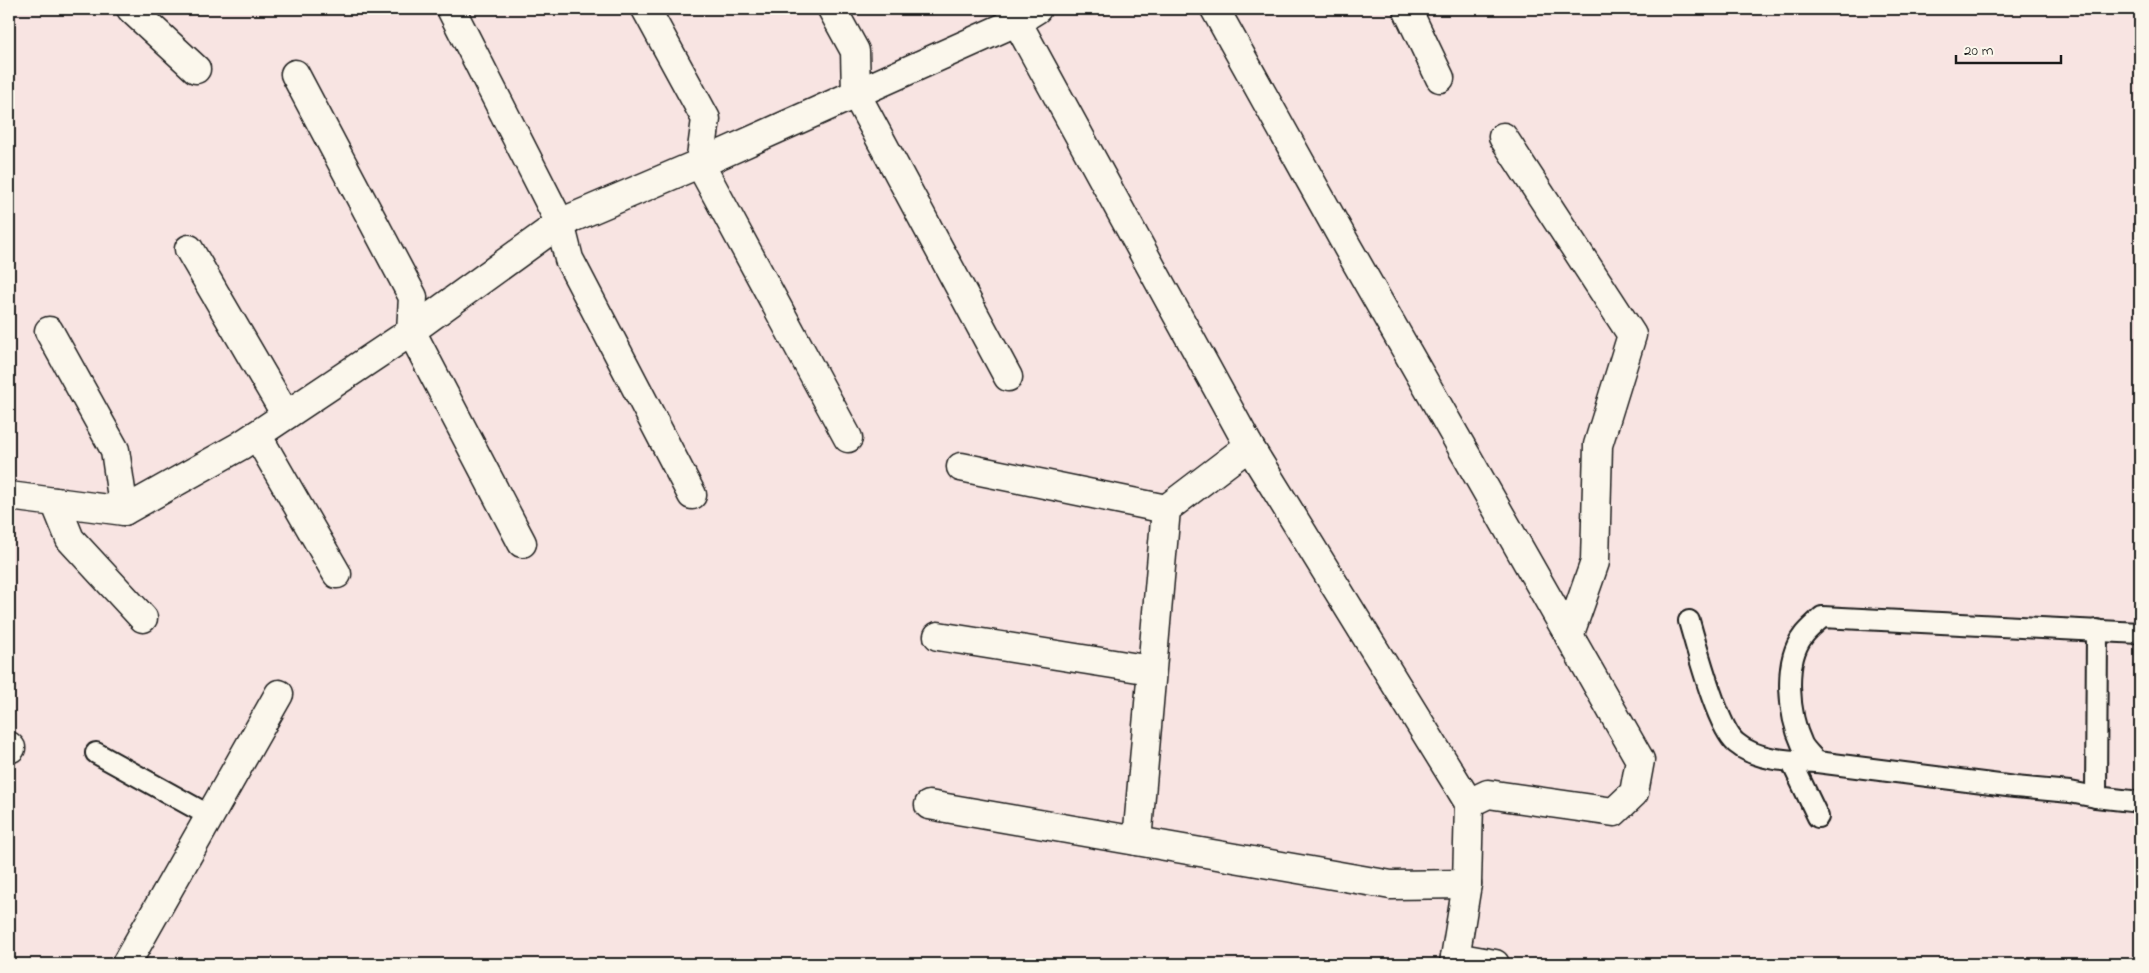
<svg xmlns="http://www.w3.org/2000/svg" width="2149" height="973" viewBox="0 0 2149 973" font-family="'Indie Flower',sans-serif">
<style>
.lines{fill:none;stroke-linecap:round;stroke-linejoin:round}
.service-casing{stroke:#1c1c1c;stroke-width:24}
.minor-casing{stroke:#1c1c1c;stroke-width:31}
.service{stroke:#fbf7ec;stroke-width:20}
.minor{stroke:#fbf7ec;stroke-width:28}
</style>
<rect width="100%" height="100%" fill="#f8e4e2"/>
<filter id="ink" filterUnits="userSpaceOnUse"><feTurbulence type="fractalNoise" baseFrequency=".02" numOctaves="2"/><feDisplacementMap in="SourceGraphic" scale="10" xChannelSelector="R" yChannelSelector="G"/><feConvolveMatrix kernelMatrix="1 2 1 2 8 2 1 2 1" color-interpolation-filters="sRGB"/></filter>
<g filter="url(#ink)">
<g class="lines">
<defs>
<g id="service">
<path d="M1689,621C1697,648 1717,727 1736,743C1757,761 1790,761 1817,762"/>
<polyline points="2097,630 2096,797 2140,802"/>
<polyline points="96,753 210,816"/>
<polyline points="1791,761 1818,817"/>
<path d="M2096,797L2070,792L2015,787L1817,762C1812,756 1805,750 1802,744C1789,716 1783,662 1803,636C1808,629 1816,623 1822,617L2140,633"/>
</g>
<g id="minor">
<polyline points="131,9 196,69"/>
<polyline points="451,9 560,223 569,259 692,495"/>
<polyline points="646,9 706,119 700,164 848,438"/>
<polyline points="832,9 855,51 856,94 1008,377"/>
<polyline points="1010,9 1249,446 1469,803 1467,884 1454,964"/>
<polyline points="1215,9 1348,248 1640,760 1634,793 1614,812 1488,794 1469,803"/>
<polyline points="1407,9 1440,78"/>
<polyline points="295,74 413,297 411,331 522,543"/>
<polyline points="1503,137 1632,335 1598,445 1595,562 1569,636"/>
<polyline points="189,249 286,415"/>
<polyline points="49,331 115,450 124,511"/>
<polyline points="257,435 337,574"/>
<polyline points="961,467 1166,509"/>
<polyline points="9,496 124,511 240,446 400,339 560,223 717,156 1016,22 1037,9"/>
<polyline points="55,502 70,539 143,618"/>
<polyline points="938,636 1151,670"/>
<polyline points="9,746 11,748"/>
<polyline points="929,805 1391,885 1467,884"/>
<polyline points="1137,841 1166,509 1249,446"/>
<polyline points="1455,957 1495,964"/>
<polyline points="126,964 279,694"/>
</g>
</defs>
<use href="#service" class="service-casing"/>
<use href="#minor" class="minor-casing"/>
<use href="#service" class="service"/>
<use href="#minor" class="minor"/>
</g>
</g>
<rect width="2149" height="973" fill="none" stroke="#fbf7ec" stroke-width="30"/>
<rect x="15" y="15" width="2119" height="943" fill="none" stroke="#1c1c1c" stroke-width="2" filter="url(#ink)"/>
<path d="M1956 55v8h105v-8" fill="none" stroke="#1c1c1c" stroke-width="2.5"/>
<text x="1964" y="55" font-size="15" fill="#1c1c1c" stroke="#fbf7ec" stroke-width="4" paint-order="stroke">20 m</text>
</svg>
